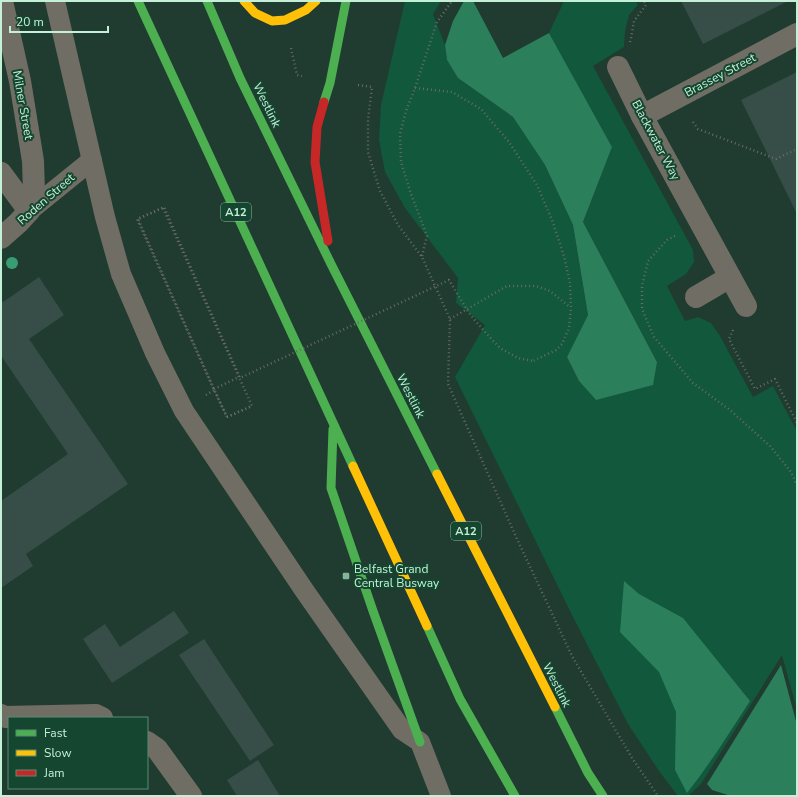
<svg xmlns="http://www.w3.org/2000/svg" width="798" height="797" viewBox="0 0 798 797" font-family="'Nunito Sans',sans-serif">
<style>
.green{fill:#11583c}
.forest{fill:#2b7f5b}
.building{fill:#364e47}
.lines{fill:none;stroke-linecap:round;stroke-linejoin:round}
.path{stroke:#676c65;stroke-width:2.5;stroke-dasharray:1 3;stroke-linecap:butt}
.lane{stroke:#706d65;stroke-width:20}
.street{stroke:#706d65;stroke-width:22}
.fast{stroke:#4caf50;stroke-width:9}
.slow{stroke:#ffc107;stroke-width:9}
.jam{stroke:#c62828;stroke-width:9}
.path-bridge{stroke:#676c65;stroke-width:2.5;stroke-dasharray:1 3;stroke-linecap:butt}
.tree{fill:#399d73}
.poi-dot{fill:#8bb19d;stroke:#154630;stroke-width:1.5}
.labels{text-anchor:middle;stroke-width:4;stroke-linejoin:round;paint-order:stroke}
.shield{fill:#154630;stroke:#90bda6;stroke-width:1}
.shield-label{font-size:11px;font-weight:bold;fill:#c5f0d8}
.street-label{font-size:12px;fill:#c5f0d8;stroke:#154630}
.poi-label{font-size:12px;fill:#c5f0d8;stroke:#154630;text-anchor:start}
</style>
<rect width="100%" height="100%" fill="#203b2f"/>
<polygon class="green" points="405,1 441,1 433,14 445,45 447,60 458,78 513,117 545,165 573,225 588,315 567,357 579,381 596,400 657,362 583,222 612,147 549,33 564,1 636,1 638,5 629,15 625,31 624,47 593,66 693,250 694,262 686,274 667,286 685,321 698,317 711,323 720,336 753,397 773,386 797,431 797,710 782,655 701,784 688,796 678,796 659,771 628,724 572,615 455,377 485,325 456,303 458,278 405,208 385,172 379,140 381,105"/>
<g class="forest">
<polygon points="464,1 473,1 503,58 549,33 612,147 583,222 657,362 653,385 596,400 579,381 567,357 588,315 573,225 545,165 513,117 458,78 447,60 445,45 453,21"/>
<path d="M624,581L639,594L683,618L750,701C730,732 710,764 687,793L675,770L676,712L659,672L620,632Z"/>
<polygon points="781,665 797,725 797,796 731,796 712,790 707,784"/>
</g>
<g class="building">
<polygon points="681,1 788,1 703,44"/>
<polygon points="797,72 797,214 741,100"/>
<polygon points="39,277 64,315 29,339 128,484 26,554 33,566 1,588 1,501 68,454 2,357 1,358 1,299 3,302"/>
<polygon points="174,611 189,633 112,683 83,639 105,624 120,647"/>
<polygon points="204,639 274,745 250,761 179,655"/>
<polygon points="258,760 280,796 237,796 227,780"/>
</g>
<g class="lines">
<g class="path">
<polyline points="630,42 631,38 634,21 646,5 644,1"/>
<polyline points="291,48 297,75 302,76"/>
<polyline points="358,85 372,87 368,120 368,152 380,191 398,225 422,257 450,319 448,384 517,539 572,656 632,758 658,796"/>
<polyline points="415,88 452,92 481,109 509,142 537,185 552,220 564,256 570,283 571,307 569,328 562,344 556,350 533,361"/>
<polyline points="693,122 698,129 776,159 797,149"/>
<polygon points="163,208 239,377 214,389 227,417 214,390 137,219"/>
<polyline points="675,236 667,240 648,261 642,286 642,309 654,337 693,383 730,410 770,446 791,472 797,485"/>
<polyline points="422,256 427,236 411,194 401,162 400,134 406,111 415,88 437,22 452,1"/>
<polyline points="450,319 507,286 536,286 550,291 570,307"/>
<polyline points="733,330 729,339 755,389 775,379 797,423"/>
<polyline points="206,395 214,390"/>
<polyline points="227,417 252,406 239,377"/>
</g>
<g class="lane">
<polyline points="55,1 105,217 121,274 155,353 184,411 304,590 402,730 420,742 441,796"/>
<polyline points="29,211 92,160"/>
</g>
<g class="street">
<polyline points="618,67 642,116 746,306"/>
<polyline points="642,116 797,34"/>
<polyline points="1,173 29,211"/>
<polyline points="1,238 18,223 29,211 34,192 33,161 20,81 2,1"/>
<polyline points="696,297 730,277"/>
<polyline points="1,715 5,717 96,715 102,718"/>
<polyline points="147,742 157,749 191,796"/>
</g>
<g class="fast">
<polyline points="138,1 353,466"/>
<polyline points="207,1 240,78 331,264 437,474"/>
<polyline points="324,102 330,83 346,1"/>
<polyline points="333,429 331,488 373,611 420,742"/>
<polyline points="427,626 460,699 515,796"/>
<polyline points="555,707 588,773 603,796"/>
</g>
<g class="slow">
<polyline points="244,1 255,13 272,21 285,20 306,10 316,1"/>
<polyline points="353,466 427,626"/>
<polyline points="437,474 555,707"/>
</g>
<polyline class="jam" points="324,102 317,127 315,162 328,241"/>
<g class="path-bridge">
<polyline points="214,389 138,219 164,207 240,378 449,280 469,313 484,331 500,348 518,358 533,361"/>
<polyline points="227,417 252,406"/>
</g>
</g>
<circle class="tree" cx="12" cy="263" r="6"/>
<rect class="poi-dot" x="342" y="572" width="8" height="8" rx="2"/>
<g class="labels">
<g class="shield">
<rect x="221" y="203" width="30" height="18" rx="3"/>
<rect x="451" y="522" width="30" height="18" rx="3"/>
</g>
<g class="shield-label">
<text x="236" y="216">A12</text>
<text x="466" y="535">A12</text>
</g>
<g class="street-label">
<text transform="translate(720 75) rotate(-28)" y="4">Brassey Street</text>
<text transform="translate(23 105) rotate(80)" y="4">Milner Street</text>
<text transform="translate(267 105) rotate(64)" y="4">Westlink</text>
<text transform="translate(656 140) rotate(62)" y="4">Blackwater Way</text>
<text transform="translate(46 199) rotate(-41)" y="4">Roden Street</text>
<text transform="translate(411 396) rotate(63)" y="4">Westlink</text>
<text transform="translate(557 685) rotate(63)" y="4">Westlink</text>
</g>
<g class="poi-label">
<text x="354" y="573">Belfast Grand<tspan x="354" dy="14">Central Busway</tspan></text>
</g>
</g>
<rect width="798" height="797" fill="none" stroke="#c5f0d8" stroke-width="4"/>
<rect x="8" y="717" width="140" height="72" fill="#154630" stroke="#5b8a73"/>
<rect x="16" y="730" width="20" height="6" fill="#4caf50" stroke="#5b8a73"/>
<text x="44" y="737" font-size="12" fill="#c5f0d8">Fast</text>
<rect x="16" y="750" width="20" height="6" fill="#ffc107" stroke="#5b8a73"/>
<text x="44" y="757" font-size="12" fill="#c5f0d8">Slow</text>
<rect x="16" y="770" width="20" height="6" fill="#c62828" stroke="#5b8a73"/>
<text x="44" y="777" font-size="12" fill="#c5f0d8">Jam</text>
<path d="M10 26v6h98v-6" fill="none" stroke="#c5f0d8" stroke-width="2"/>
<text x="16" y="26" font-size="12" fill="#c5f0d8" stroke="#154630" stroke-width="3" paint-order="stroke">20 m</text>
</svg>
